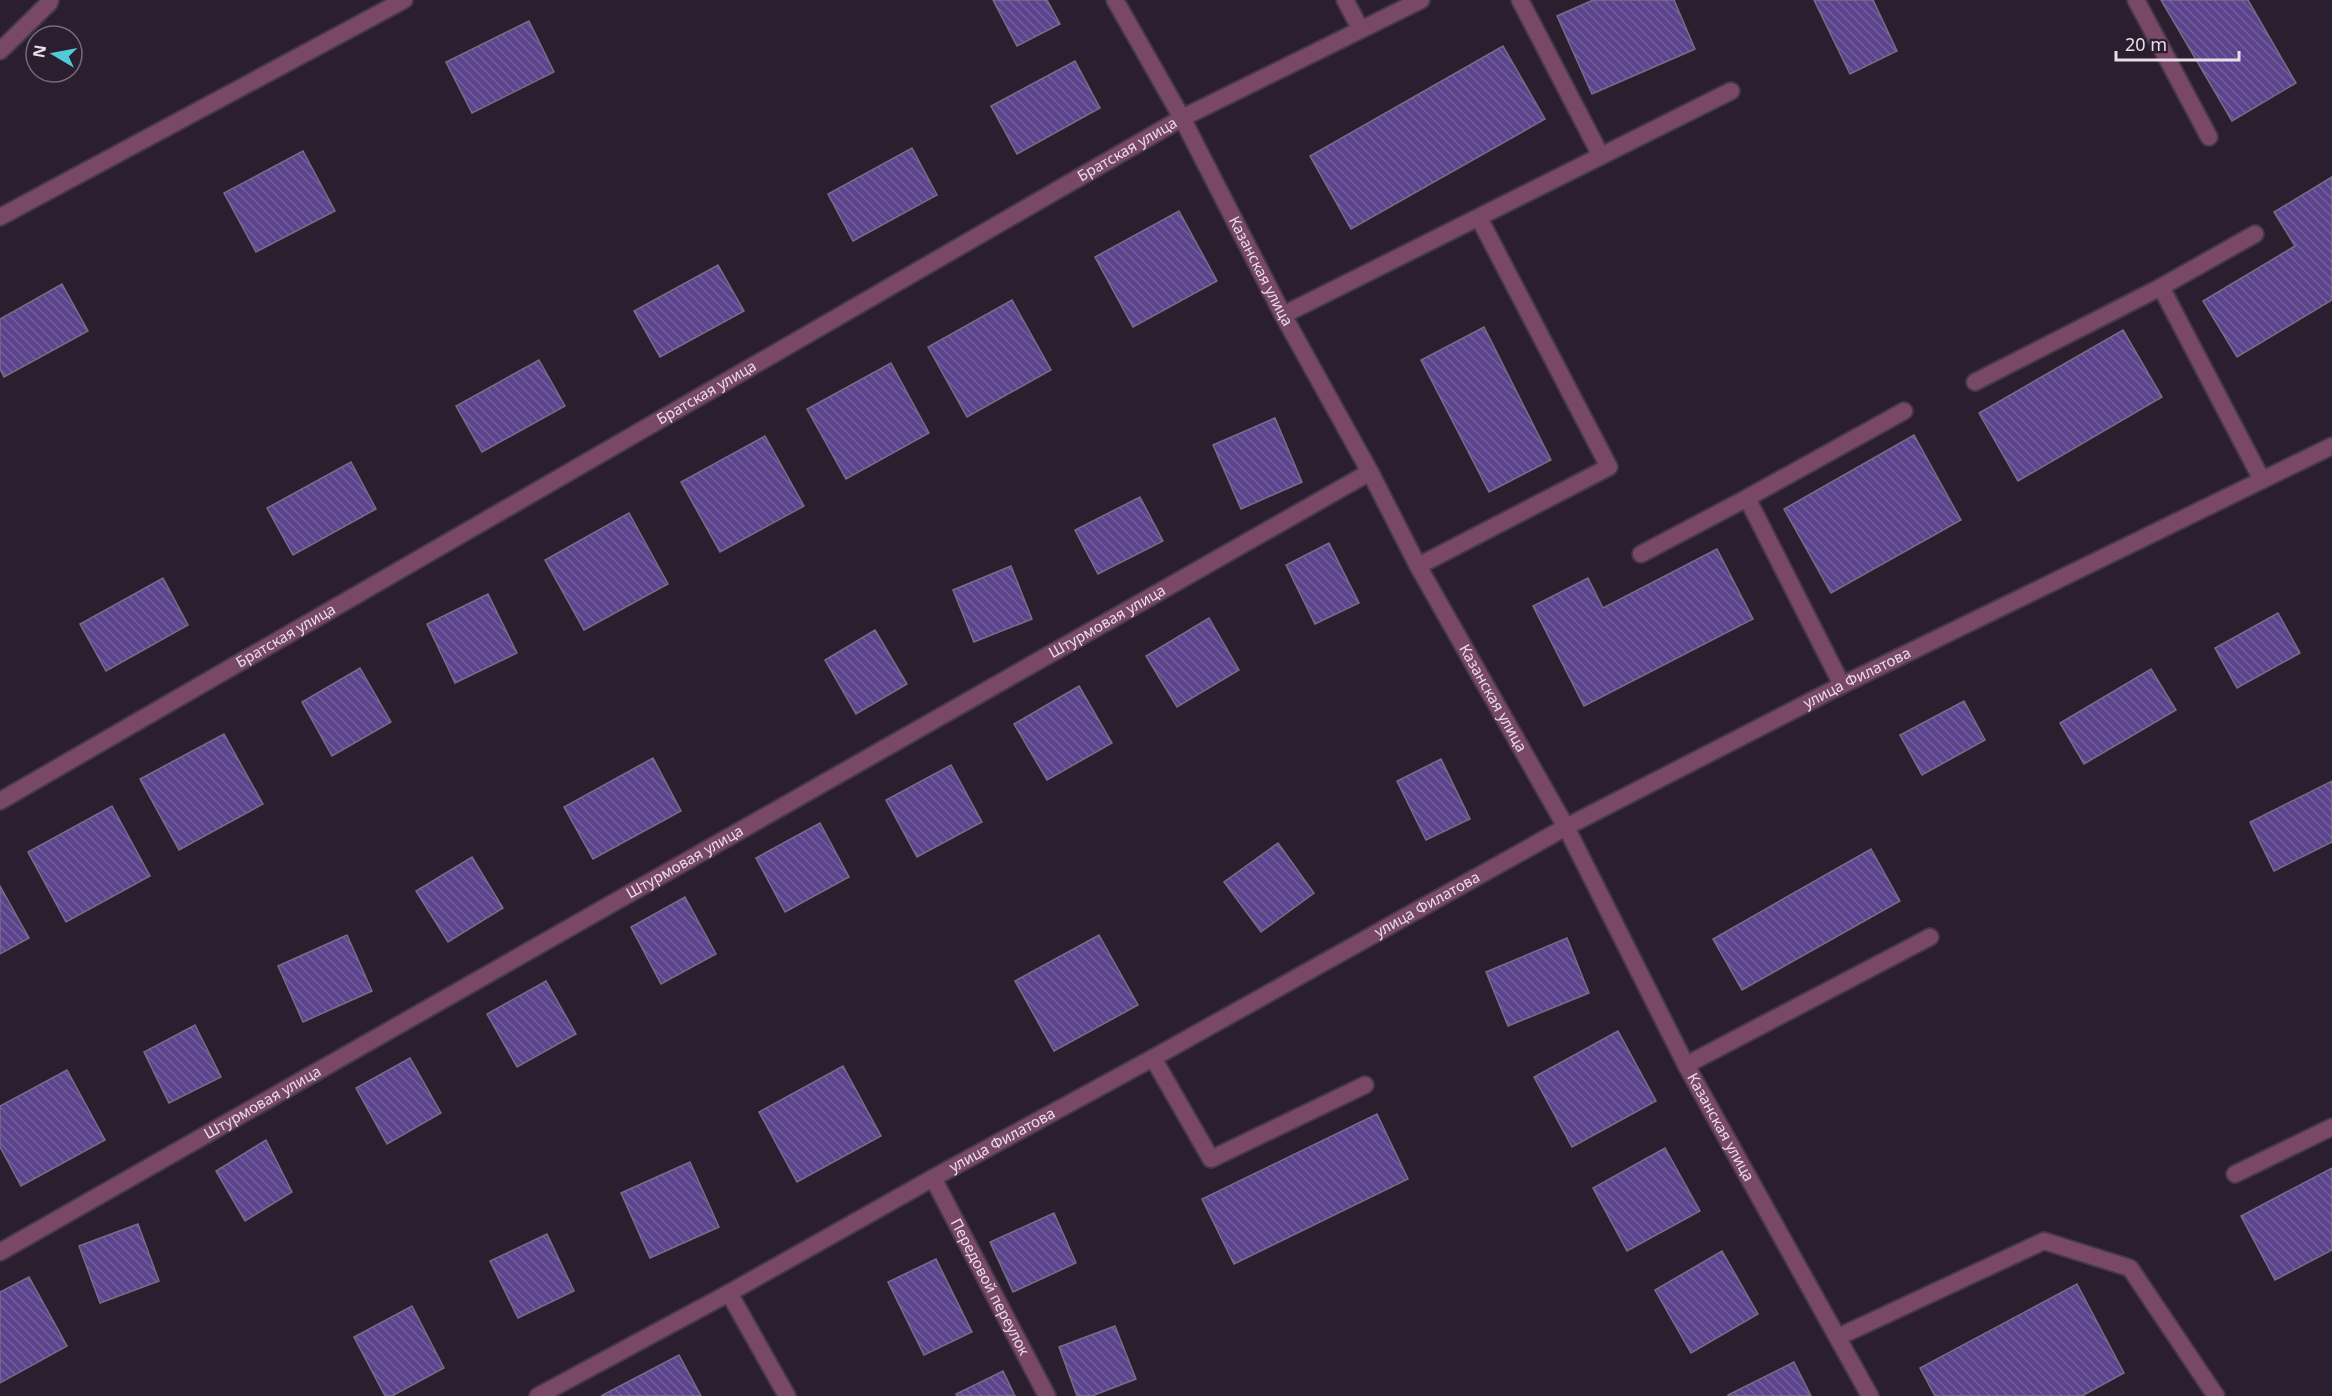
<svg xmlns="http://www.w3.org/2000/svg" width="2332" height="1396" viewBox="0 0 2332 1396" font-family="'Noto Sans',sans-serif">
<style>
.building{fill:url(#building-back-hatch);stroke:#756f86;stroke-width:1.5}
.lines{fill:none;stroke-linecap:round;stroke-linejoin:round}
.service-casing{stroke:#453948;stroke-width:20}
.minor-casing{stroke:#453948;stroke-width:20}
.service{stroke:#7a4867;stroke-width:16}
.minor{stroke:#7a4867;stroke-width:16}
.labels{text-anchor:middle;stroke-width:4.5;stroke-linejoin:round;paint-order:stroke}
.street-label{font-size:15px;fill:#e7dee9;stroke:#2b1e2e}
</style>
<defs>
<pattern id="building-back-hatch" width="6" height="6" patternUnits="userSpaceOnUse" patternTransform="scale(1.5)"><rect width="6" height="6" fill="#5c448d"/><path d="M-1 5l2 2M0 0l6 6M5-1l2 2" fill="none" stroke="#735f9d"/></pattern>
</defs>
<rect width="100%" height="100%" fill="#2b1e2e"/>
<g class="building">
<polygon points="993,0 1047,0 1060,24 1017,46"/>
<polygon points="1593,0 1674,0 1695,49 1592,94 1557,16"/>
<polygon points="1814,0 1873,0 1897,51 1850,74"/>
<polygon points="2161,0 2248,0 2296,83 2232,121"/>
<polygon points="529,21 554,72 472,113 446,62"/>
<polygon points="1503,46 1545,119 1351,229 1310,156"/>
<polygon points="1075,61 1100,108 1017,154 991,106"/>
<polygon points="912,148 937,195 853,241 828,194"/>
<polygon points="303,151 335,211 256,252 224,193"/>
<polygon points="2332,177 2332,300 2237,357 2203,301 2295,246 2274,212"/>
<polygon points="1179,211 1217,281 1133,327 1095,257"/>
<polygon points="718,265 744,311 660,357 634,311"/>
<polygon points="62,284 88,331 4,377 0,369 0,319"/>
<polygon points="1012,300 1051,370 967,417 928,347"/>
<polygon points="1484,327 1551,460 1489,492 1421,360"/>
<polygon points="2123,330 2162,397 2018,481 1979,413"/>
<polygon points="539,360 565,406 482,452 456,406"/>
<polygon points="891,363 929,433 846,479 807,409"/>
<polygon points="1275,418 1302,482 1241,509 1213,445"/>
<polygon points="1914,435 1961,520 1831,593 1784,509"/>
<polygon points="765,436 804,506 720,552 681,482"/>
<polygon points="351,462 376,509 293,555 267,508"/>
<polygon points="1140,497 1163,541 1098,574 1075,530"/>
<polygon points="629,513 668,584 584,630 545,560"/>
<polygon points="1329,543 1359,603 1315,624 1286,565"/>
<polygon points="1717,549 1753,619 1584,706 1533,606 1588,578 1603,608"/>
<polygon points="1011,566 1032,619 974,642 953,590"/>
<polygon points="163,578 188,625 106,671 80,624"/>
<polygon points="488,594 517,653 455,683 427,624"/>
<polygon points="2278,613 2300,653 2237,688 2215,648"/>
<polygon points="1209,618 1239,670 1177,707 1146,656"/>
<polygon points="875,630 907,684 856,714 825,660"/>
<polygon points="360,668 391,722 332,756 302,702"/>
<polygon points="2151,669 2176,710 2084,764 2060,723"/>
<polygon points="1079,686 1112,743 1047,780 1014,724"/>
<polygon points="1964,701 1985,740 1922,775 1900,735"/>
<polygon points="224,734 263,804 179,850 140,779"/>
<polygon points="653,758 681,811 593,859 564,807"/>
<polygon points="1441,759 1470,819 1426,840 1397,781"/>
<polygon points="951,765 982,822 917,857 886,800"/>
<polygon points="2332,781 2332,842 2274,871 2250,822"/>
<polygon points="112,806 150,876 66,922 28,852"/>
<polygon points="820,823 849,877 785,912 756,858"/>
<polygon points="1278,843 1314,893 1261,932 1224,882"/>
<polygon points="1871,849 1900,901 1742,990 1713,939"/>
<polygon points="472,857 503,908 448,942 416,891"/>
<polygon points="0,886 29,938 0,954"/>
<polygon points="685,897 716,954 661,984 631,927"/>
<polygon points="347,935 372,991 303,1022 278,966"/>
<polygon points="1099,935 1138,1005 1054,1051 1015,981"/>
<polygon points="1567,938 1589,993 1508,1026 1486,972"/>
<polygon points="546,981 576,1034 517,1067 487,1014"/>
<polygon points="195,1025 221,1077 169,1103 144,1052"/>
<polygon points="1618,1031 1656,1101 1572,1147 1534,1077"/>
<polygon points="410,1058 441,1113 387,1144 356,1088"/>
<polygon points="843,1066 881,1136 797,1182 759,1112"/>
<polygon points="67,1070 105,1140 21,1186 0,1147 0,1106"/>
<polygon points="1377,1114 1408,1179 1234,1264 1202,1199"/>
<polygon points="266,1140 292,1192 245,1221 216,1171"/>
<polygon points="1665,1148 1700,1211 1627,1251 1593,1188"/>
<polygon points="690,1162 719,1227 650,1258 621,1193"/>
<polygon points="2332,1168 2332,1250 2275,1280 2241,1216"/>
<polygon points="1054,1213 1076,1263 1013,1292 990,1242"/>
<polygon points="138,1224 159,1281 100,1303 79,1246"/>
<polygon points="547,1234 574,1291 518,1318 490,1261"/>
<polygon points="1722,1251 1758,1314 1691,1353 1655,1290"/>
<polygon points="936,1259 972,1332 924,1355 888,1282"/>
<polygon points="29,1277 67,1346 0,1383 0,1292"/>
<polygon points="2077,1284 2124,1373 2082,1396 1935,1396 1920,1368"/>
<polygon points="412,1306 444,1368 392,1396 385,1396 354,1337"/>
<polygon points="1115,1326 1136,1379 1092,1396 1077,1396 1059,1347"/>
<polygon points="679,1355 701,1396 601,1396"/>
<polygon points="1794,1362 1811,1396 1728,1396 1728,1395"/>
<polygon points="1003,1371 1015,1396 957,1396 956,1394"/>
</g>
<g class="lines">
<defs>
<g id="service">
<polyline points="1345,0 1360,28"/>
<polyline points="1520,0 1601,156"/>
<polyline points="2136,0 2209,137"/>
<polyline points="0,51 49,3 50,0"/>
<polyline points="2161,287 2255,234"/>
<polyline points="1283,315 1731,91"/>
<polyline points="1975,382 2161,287 2262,480"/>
<polyline points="1747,498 1904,411"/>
<polyline points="1641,554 1747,498 1842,685"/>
<polyline points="1418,566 1609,467 1479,218"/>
<polyline points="1153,1058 1211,1159 1365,1085"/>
<polyline points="1686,1065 1930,937"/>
<polyline points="2235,1174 2332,1127"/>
<polyline points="729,1293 787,1396"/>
<polyline points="1838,1337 2044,1241 2130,1268 2216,1396"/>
</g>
<g id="minor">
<path id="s1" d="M1115,0L1182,118L1283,315L1370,472L1418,566L1566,827L1686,1065L1870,1396"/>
<polyline points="0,217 404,0"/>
<path id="s2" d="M0,801L1182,118L1421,0"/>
<path id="s3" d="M933,1178L1047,1396"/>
<path id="s4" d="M0,1252L1370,472"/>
<path id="s5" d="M538,1396L729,1293L933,1178L1153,1058L1566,827L1842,685L2332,446"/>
</g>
</defs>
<use href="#service" class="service-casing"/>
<use href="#minor" class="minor-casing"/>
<use href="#service" class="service"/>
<use href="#minor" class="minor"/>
</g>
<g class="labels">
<g class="street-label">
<text dy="5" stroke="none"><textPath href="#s2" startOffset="1302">Братская улица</textPath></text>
<text dy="5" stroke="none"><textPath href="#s1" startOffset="308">Казанская улица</textPath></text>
<text dy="5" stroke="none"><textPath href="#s2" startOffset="816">Братская улица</textPath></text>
<text dy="5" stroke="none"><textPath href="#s4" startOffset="1274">Штурмовая улица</textPath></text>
<text dy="5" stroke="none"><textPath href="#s2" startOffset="330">Братская улица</textPath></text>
<text dy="5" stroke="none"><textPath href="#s5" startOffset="1502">улица Филатова</textPath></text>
<text dy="5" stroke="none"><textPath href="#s1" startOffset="794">Казанская улица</textPath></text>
<text dy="5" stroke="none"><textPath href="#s4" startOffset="788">Штурмовая улица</textPath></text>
<text dy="5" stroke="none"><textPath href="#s5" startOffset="1016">улица Филатова</textPath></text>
<text dy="5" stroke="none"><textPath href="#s4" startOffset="302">Штурмовая улица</textPath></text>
<text dy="5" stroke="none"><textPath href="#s1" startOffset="1280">Казанская улица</textPath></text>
<text dy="5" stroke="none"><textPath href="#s5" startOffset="530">улица Филатова</textPath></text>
<text dy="5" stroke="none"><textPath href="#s3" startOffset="123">Передовой переулок</textPath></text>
</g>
</g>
<g transform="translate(54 54) rotate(280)"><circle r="28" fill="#2b1e2e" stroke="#766b79" stroke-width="1.5"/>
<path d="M0-4.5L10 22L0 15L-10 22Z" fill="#52cbd7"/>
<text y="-9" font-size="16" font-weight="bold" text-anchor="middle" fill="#e7dee9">N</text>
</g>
<path d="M2116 51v9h123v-9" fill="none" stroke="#e7dee9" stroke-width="3"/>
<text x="2125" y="51" font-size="18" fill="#e7dee9" stroke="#2b1e2e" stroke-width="4.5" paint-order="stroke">20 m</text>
</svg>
